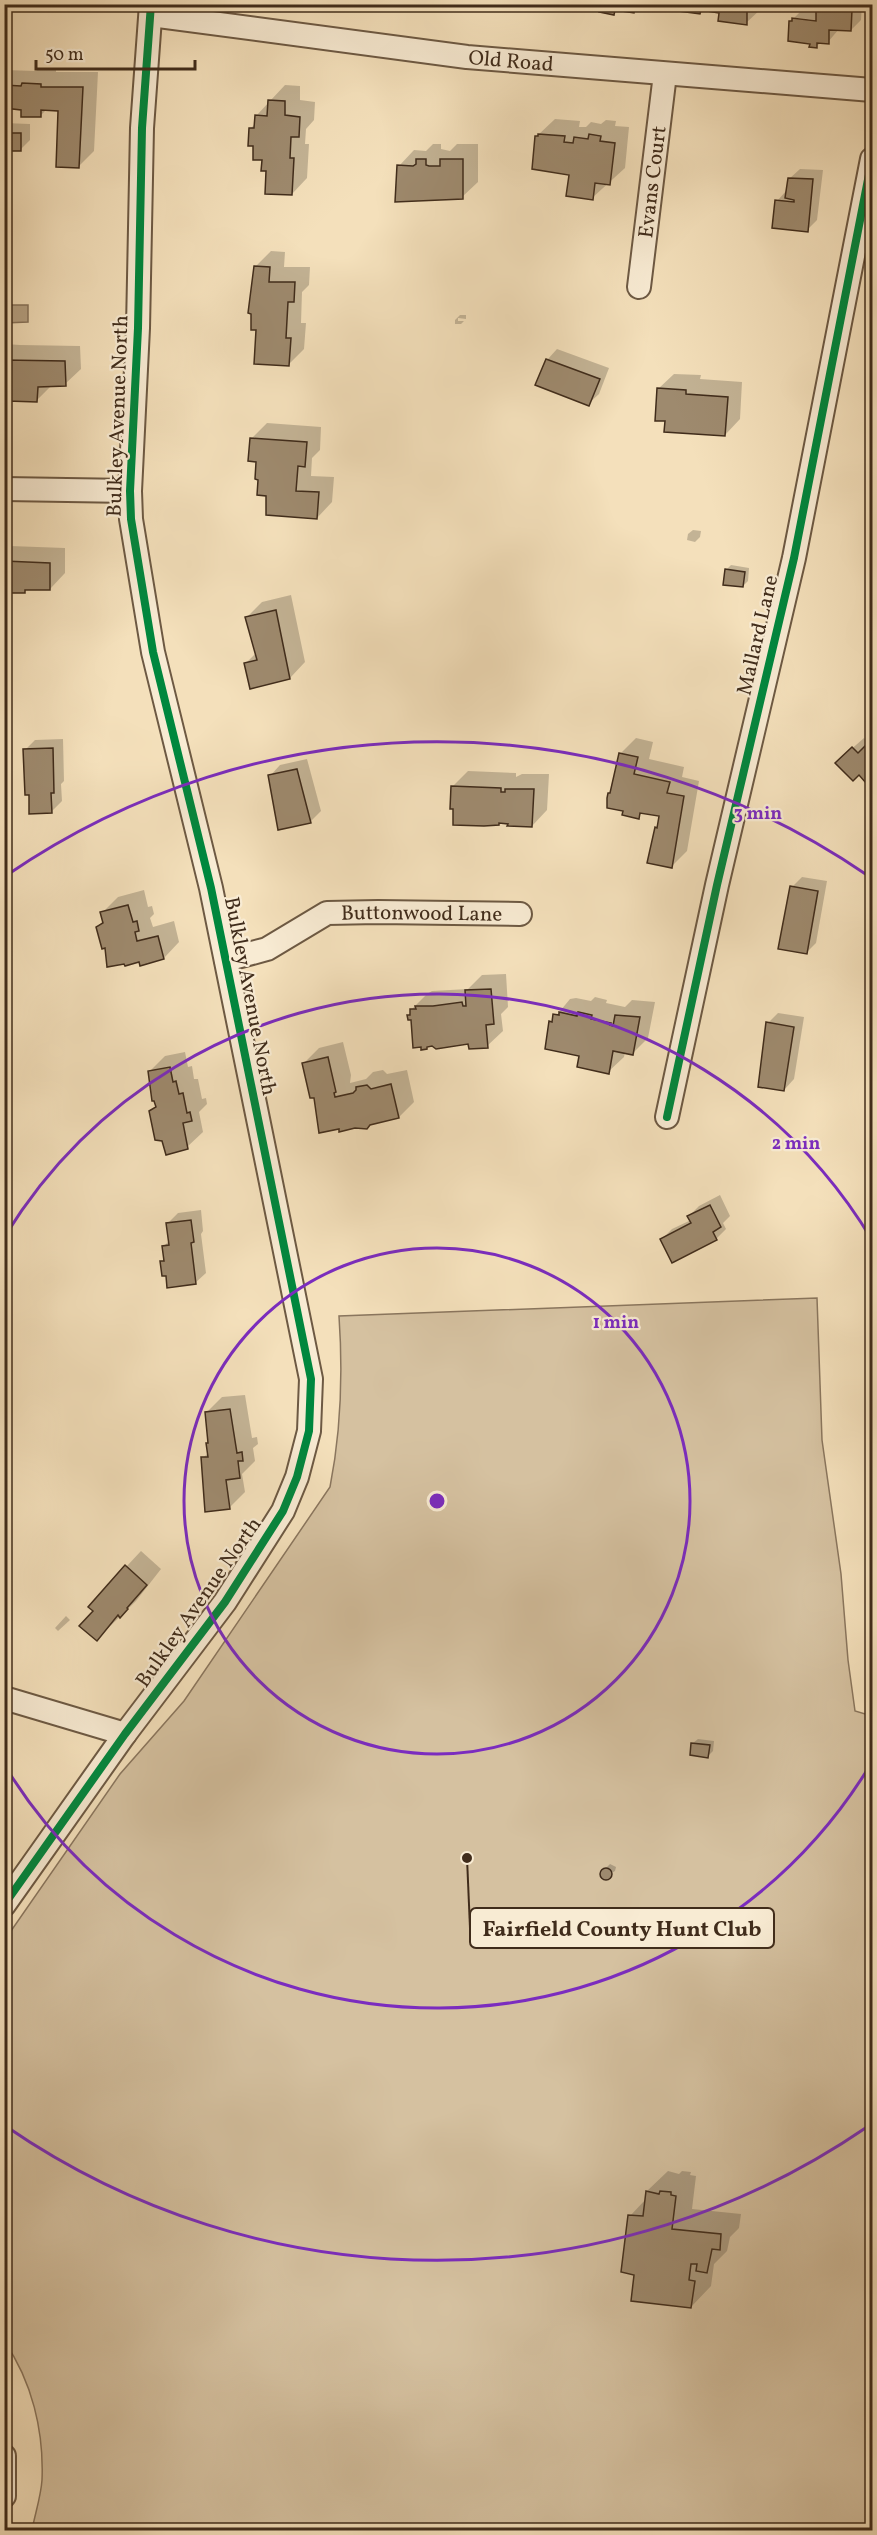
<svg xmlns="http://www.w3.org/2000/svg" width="877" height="2535" viewBox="0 0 877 2535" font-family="Vollkorn,serif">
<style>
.green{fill:#d5c1a0;stroke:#8a765e;stroke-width:1.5}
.water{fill:#b7a385;stroke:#87735b;stroke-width:1.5}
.shadow{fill:#0003;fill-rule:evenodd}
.building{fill:#9e8a6e;stroke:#402c1b;stroke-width:1.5}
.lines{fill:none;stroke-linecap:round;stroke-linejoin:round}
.minor-casing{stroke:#6d5943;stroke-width:26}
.minor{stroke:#f8ebd3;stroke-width:22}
.cycleway-casing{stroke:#f8ebd3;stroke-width:11}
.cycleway{stroke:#00873e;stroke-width:8}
.ring{fill:none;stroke:#7b2cbf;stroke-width:3}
.labels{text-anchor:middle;stroke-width:4.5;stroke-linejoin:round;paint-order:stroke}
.street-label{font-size:21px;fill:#402c1b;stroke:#f8ebd3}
.centre{fill:#7b2cbf;stroke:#f8ebd3;stroke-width:3}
.ring-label{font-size:18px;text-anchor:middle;font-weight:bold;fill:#7b2cbf;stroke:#f8ebd3;stroke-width:4.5;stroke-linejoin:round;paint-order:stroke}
.leader{fill:none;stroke:#402c1b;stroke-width:2}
.callout-dot{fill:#402c1b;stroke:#f8ebd3;stroke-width:2}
.callout{fill:#f8ebd3;stroke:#402c1b;stroke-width:2}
.callout-label{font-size:22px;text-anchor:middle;font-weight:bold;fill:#402c1b}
</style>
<rect width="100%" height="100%" fill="#f4e0bb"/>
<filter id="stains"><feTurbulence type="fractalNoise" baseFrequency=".00333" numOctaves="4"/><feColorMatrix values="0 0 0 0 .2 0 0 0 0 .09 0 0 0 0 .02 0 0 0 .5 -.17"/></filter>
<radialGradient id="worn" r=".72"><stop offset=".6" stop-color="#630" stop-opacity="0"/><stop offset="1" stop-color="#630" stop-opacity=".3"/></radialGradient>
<path class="green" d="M817,1298L822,1440L841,1574L848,1660L855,1711L872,1716V2530H32C35,2514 41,2496 42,2480C44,2431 32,2381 4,2341V1941L120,1774L184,1701L330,1487C341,1431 343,1374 339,1316Z"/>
<polygon class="water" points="5,305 28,305 28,322 5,323"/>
<g class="shadow">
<polygon points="682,4 762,4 762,8 746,23 721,12 702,9 699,12"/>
<path d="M822,4H862L861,20L851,30L839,29L828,42H821L817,46L790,22L803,9L818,11ZM798,18L823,21V24L798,21Z"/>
<polygon points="39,68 56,69 56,72 98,72 94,151 78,167 60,109 47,109 40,116 22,109 4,106 4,70 36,71"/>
<polygon points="285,85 300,86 300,100 315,102 314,120 306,129 305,144 309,144 307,178 292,194 268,170 255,144 251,128 256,123 256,116"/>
<polygon points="555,119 580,121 579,127 586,127 591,122 601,124 606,120 616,121 615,126 629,127 625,168 592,198 537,136"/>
<polygon points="4,123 30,124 30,140 20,150 4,149"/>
<polygon points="433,144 441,144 441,149 450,151 457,144 478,144 478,182 462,197 399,166 414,150 426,151"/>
<polygon points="800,169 823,170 817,220 807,230 777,201 787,190 789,179"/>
<polygon points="271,251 285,252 284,267 310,267 309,285 302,292 301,323 306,323 304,349 289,364 258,329 255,267"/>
<polygon points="460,315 466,315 466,319 458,318 458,321 464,321 461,324 455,324 455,320"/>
<polygon points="4,342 6,344 20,345 80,346 81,369 65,384 52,385 37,400 4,398"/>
<polygon points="557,349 609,368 599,394 588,404 547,360"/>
<polygon points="674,374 701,375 700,379 742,382 740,419 725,435 667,420 658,389"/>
<polygon points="267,423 321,427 320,450 312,458 311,476 334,477 332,502 317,518 267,495 251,439"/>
<polygon points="693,530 701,531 700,537 695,542 687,540 688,534"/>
<polygon points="10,546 65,548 65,573 50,589 27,588 24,592 9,592 4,596 4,551"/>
<polygon points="731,565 749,568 748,581 743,586 726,570"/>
<polygon points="291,595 305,662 290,678 246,663 256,653 246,618 262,602"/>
<polygon points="636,738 653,742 649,759 684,767 682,777 699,781 687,851 671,867 656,828 661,815 643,812 638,817 625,810 612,791 620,754"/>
<polygon points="864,738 869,744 872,740 872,775 866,781 848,752"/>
<polygon points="63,739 64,781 61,784 62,801 52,811 25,750 35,740"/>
<polygon points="307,759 321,811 311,821 279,828 270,776 280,765"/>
<polygon points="468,771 516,773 516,777 522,774 549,774 547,810 532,826 500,822 452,787"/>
<polygon points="802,877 827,881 816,943 806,953 792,887"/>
<polygon points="144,890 148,907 152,906 154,914 150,918 153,927 174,921 179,942 164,958 140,960 106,946 97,927 104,920 102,913 118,897"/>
<polygon points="506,974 508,1007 501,1014 503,1031 487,1046 469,1042 429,1045 426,1048 409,1016 411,1010 427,994 432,991 468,989 482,975"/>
<polygon points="595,997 607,1000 606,1003 625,1007 632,1000 655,1002 648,1038 632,1054 625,1052 624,1057 608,1072 581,1055 551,1022 570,999 576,998 591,1001"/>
<polygon points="778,1013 804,1017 794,1079 784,1090 768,1023"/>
<polygon points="343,1042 351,1075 350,1083 366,1079 373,1072 383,1070 387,1074 407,1070 414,1102 399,1117 316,1096 304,1063 319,1048"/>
<polygon points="185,1052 188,1067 192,1066 194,1079 198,1079 202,1099 206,1098 207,1104 199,1112 203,1132 187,1147 150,1111 157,1105 149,1072 165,1056"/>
<polygon points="720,1195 730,1216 723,1223 726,1229 716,1239 662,1239 672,1229 691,1220 689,1216 699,1206"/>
<polygon points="201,1210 203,1231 201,1234 206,1273 195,1283 167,1274 162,1262 165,1259 164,1246 170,1240 168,1223 178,1213"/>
<polygon points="245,1395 252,1438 257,1437 258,1444 253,1448 255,1461 242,1474 245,1492 229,1508 203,1458 209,1452 210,1442 206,1413 222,1397"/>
<polygon points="141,1551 161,1569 136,1601 97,1639 95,1611 126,1567"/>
<polygon points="66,1616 70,1620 58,1631 55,1628"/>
<polygon points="698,1739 714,1741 713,1751 708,1756 693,1743"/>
<polygon points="610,1864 616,1867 615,1871 603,1878 602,1872"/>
<polygon points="668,2171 679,2174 682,2171 691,2172 690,2175 696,2176 692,2209 741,2214 739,2228 730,2237 727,2251 714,2264 711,2286 691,2307 634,2274 630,2216 646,2199 647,2191"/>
</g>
<g class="building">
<polygon points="580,4 659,4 659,8 635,5 634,13 615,10 614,15 599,12 600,10 580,7"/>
<polygon points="680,4 747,4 747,25 718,21 719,13 701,10 700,14 679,11"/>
<polygon points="816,8 852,10 851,31 829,30 829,44 817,43 817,48 809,47 810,44 788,41 789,21 792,21 792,18 816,21"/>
<polygon points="22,83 41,84 41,87 83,87 79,168 56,167 58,111 41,110 41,117 21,117 21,110 4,108 4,85 21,86"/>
<polygon points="268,100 285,101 285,115 300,117 299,137 291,137 290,158 294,158 292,195 265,194 266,171 261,171 262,160 253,160 253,146 248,146 249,128 254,128 255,115 267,116"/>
<rect x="4" y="133" width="17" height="18"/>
<polygon points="538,134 565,136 564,142 573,143 574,137 588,139 589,134 601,136 600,141 615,143 610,185 595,183 593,200 566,196 569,175 532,169 535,136 538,136"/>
<polygon points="416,159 426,159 426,165 429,166 440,166 440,159 463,159 463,199 395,202 397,165 413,166 416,164"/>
<polygon points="788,178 813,179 808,232 772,228 775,200 794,202 794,200 785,198"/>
<polygon points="254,266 270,267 269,282 295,282 294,302 288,302 286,338 291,338 289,366 254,364 256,330 251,330 251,314 248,313"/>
<polygon points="546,359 600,379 589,406 535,385"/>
<polygon points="4,360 65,361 66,386 38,387 37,402 7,401 4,399"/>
<polygon points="657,388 686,390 686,394 728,397 725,436 664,432 665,421 655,421"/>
<polygon points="250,438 307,442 305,467 298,466 296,491 319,492 317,519 266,515 266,496 257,495 258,480 255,479 256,462 248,461"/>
<polygon points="4,561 50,563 50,590 25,590 25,593 5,593 4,597"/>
<polygon points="725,569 745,572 743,587 723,585"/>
<polygon points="276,610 290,679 250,689 244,663 257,660 245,617"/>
<polygon points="872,739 872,777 866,783 859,775 853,781 835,763 852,747 858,753"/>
<polygon points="53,748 54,793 51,793 52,813 29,814 29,795 25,795 23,749"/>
<polygon points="619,753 638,757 634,774 670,782 667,793 684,796 672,868 647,863 655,827 657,828 659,816 640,813 639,819 622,815 623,811 607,808 607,798 608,793 610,793"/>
<polygon points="297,769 311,823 278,830 268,775"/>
<polygon points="451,786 501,788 501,792 505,792 505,789 534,789 532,827 507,826 508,824 499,823 499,825 484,826 453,825 453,809 450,809"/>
<polygon points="790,886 818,891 807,954 778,949"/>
<polygon points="128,905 133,922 137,921 139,931 135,932 137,941 158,936 164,959 140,966 139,962 125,966 124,964 107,967 105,948 102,949 96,927 103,923 100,912"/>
<polygon points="491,989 494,1024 486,1025 488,1048 469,1049 468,1044 436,1049 432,1046 427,1047 427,1049 421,1050 421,1047 413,1048 411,1020 408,1020 407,1015 410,1015 410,1009 416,1009 415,1006 433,1006 462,1002 463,1006 466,1006 465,990"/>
<polygon points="559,1012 577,1016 578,1012 592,1015 591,1019 611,1023 610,1025 613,1026 615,1015 640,1017 633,1055 613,1051 609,1074 577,1067 579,1056 545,1049 549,1021 552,1022 553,1014 559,1015"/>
<polygon points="766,1022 794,1027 784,1091 758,1087"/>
<polygon points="328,1057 336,1092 334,1093 335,1097 353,1093 356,1090 356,1087 367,1085 371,1089 391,1084 399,1118 370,1125 367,1129 355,1128 339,1132 339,1129 319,1133 314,1098 310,1098 302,1063"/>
<polygon points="170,1067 173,1082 176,1081 179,1094 183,1093 187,1113 190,1112 192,1121 183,1123 188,1149 166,1155 162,1141 155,1140 149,1111 156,1107 154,1101 152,1101 148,1071"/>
<polygon points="710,1205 721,1227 713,1232 717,1240 672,1263 660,1239 691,1223 687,1216"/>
<polygon points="191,1220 194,1242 191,1243 196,1284 167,1288 166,1276 162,1276 160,1261 164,1261 162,1246 169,1245 166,1223"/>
<polygon points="230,1409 237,1453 242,1452 243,1461 238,1461 240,1478 226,1480 230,1509 205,1512 201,1457 208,1457 206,1443 208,1443 205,1412"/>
<polygon points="125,1565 147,1585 127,1608 128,1609 120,1618 118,1615 97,1641 79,1626 93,1611 88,1607"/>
<polygon points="691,1743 710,1745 708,1758 690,1755"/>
<circle cx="606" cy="1874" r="6"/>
<polygon points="646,2191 659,2194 660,2191 671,2192 671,2195 676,2196 672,2229 721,2234 720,2250 712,2249 707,2273 696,2271 697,2264 691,2264 689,2280 695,2281 691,2308 631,2301 634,2275 621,2272 628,2215 643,2216"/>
</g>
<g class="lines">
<defs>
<g id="minor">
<path id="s1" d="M151,15L467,57L872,90"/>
<path id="s2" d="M639,287L665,74"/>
<polyline points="4,489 130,491"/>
<path id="s3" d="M226,960L267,949L327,913L378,912L520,914"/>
<polyline points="667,1117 717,885 794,558 872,159"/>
<polyline points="4,1698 125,1734"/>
<polyline points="4,1905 125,1734 225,1602 283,1511 297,1477 309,1431 311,1379 211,888 153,652 131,519 130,491 138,328 142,128 151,4"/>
<polyline points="4,2456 4,2496"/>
</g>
</defs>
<use href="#minor" class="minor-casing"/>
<use href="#minor" class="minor"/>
<defs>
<g id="cycleway">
<polyline points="667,1117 717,885 794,558 872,159"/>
<polyline points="4,1905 125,1734 225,1602 283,1511 297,1477 309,1431 311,1379 211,888 153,652 131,519 130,491 138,328 142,128 151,4"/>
</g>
</defs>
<use href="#cycleway" class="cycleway-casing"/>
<use href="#cycleway" class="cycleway"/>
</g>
<g class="ring">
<circle cx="437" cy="1501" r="253"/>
<path d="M872 1762A507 507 0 0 1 5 1766M5 1236A507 507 0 0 1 872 1240"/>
<path d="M867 2127A760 760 0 0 1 7 2127M7 875A760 760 0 0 1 867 875"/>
</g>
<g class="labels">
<g class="street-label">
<text dy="7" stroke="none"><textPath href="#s1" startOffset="363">Old Road</textPath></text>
<text dy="7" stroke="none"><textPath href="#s2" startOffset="106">Evans Court</textPath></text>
<text transform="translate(117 416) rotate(-88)" y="7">Bulkley Avenue North</text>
<text transform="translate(757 635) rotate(-77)" y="7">Mallard Lane</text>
<text dy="7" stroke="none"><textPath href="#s3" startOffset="207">Buttonwood Lane</textPath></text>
<text transform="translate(251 996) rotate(79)" y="7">Bulkley Avenue North</text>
<text transform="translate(198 1602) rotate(-55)" y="7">Bulkley Avenue North</text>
</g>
</g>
<circle cx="437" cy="1501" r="9" class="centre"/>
<g class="ring-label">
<text x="758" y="819">3 min</text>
<text x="796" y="1149">2 min</text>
<text x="616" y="1328">1 min</text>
</g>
<path class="leader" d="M467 1858L470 1928"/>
<circle class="callout-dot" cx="467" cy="1858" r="6"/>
<rect class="callout" x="470" y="1908" width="304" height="40" rx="6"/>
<g class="callout-label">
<text x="622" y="1936">Fairfield County Hunt Club</text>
</g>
<rect width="877" height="2535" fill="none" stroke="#f4e0bb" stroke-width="24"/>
<rect x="6" y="6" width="865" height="2523" fill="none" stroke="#402c1b" stroke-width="3"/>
<rect x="12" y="12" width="853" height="2511" fill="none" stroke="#402c1b" stroke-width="1.5"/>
<path d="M36 60v9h159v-9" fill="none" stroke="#402c1b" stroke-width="3"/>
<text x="45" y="60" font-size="18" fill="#402c1b" stroke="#f8ebd3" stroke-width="4.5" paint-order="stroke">50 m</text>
<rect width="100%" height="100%" filter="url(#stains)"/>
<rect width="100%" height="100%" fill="url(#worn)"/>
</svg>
